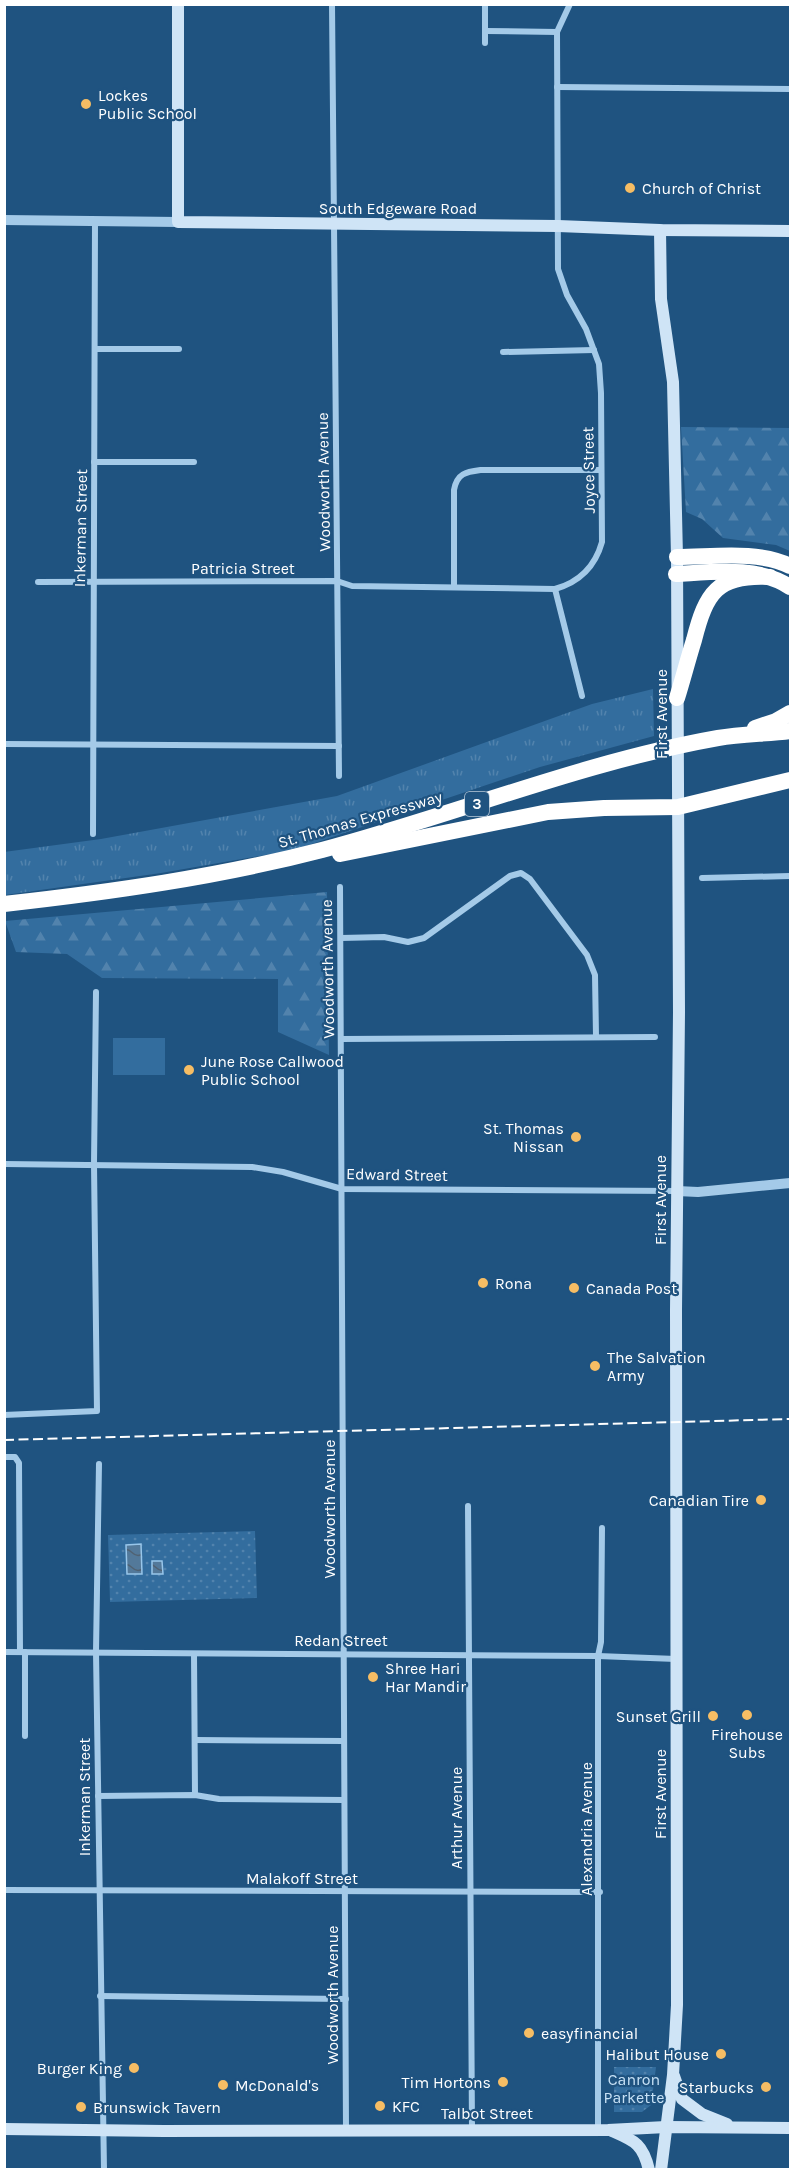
<svg xmlns="http://www.w3.org/2000/svg" width="795" height="2174" viewBox="0 0 795 2174" font-family="Karla,sans-serif">
<style>
.grass{fill:url(#grass-tufts)}
.forest{fill:url(#forest-firs)}
.park{fill:url(#park-dots)}
.pitch{fill:#336d9e}
.water{fill:url(#water-waves);stroke:#98c6ea;stroke-width:1.5}
.lines{fill:none;stroke-linecap:round;stroke-linejoin:round}
.minor{stroke:#a4cae8;stroke-width:6}
.tertiary{stroke:#a4cae8;stroke-width:10}
.secondary{stroke:#cfe4f6;stroke-width:12}
.motorway{stroke:#fff;stroke-width:16}
.rail{stroke:#fff;stroke-width:2;stroke-dasharray:10 4.5;stroke-linecap:butt}
.poi-dot{fill:#f6bd64;stroke:#1f5380;stroke-width:2}
.labels{text-anchor:middle;stroke-width:4.5;stroke-linejoin:round;paint-order:stroke}
.shield{fill:#1f5380;stroke:#bccbd9;stroke-width:1.5}
.shield-label{font-size:15px;font-weight:bold;fill:#fff}
.poi-label{font-size:16px;fill:#fff;stroke:#1f5380;text-anchor:start}
.street-label{font-size:16px;fill:#fff;stroke:#1f5380}
.park-label{font-size:16px;fill:#c8e2f6;stroke:#1f5380}
</style>
<defs>
<pattern id="grass-tufts" width="24" height="20" patternUnits="userSpaceOnUse" patternTransform="scale(1.5)"><rect width="24" height="20" fill="#336d9e"/><path d="M3 7l-1-3M5 7V3M7 7l1-3M15 17l-1-3M17 17v-4M19 17l1-3" fill="none" stroke="#5283ad"/></pattern>
<pattern id="forest-firs" width="22" height="20" patternUnits="userSpaceOnUse" patternTransform="scale(1.5)"><rect width="22" height="20" fill="#336d9e"/><path d="M5 1l3.5 6h-7zM16 11l3.5 6h-7z" fill="#5283ad"/></pattern>
<pattern id="park-dots" width="8" height="8" patternUnits="userSpaceOnUse" patternTransform="scale(1.5)"><rect width="8" height="8" fill="#336d9e"/><path d="M2 2h.1M6 6h.1" fill="none" stroke="#5283ad" stroke-width="1.8" stroke-linecap="round"/></pattern>
<pattern id="water-waves" width="16" height="10" patternUnits="userSpaceOnUse" patternTransform="scale(1.5)"><rect width="16" height="10" fill="#53799a"/><path d="M0 5q4-4 8 0t8 0" fill="none" stroke="#506273"/></pattern>
</defs>
<rect width="100%" height="100%" fill="#1f5380"/>
<polygon class="grass" points="653,689 654,736 540,767 294,850 161,873 5,895 4,852 101,839 337,796 592,704"/>
<g class="forest">
<polygon points="681,427 790,428 790,551 776,545 723,538 702,519 686,512"/>
<polygon points="327,892 329,1055 278,1032 278,979 102,978 67,954 16,952 5,921"/>
</g>
<g class="park">
<polygon points="255,1531 257,1598 110,1602 108,1535"/>
<polygon points="614,2067 656,2067 651,2105 642,2112 614,2112"/>
</g>
<rect class="pitch" x="113" y="1038" width="52" height="37"/>
<g class="water">
<polygon points="141,1544 142,1574 127,1574 126,1545"/>
<polygon points="152,1561 162,1561 163,1574 152,1574"/>
</g>
<g class="lines">
<g class="minor">
<polyline points="332,4 339,776"/>
<polyline points="485,4 485,43"/>
<polyline points="486,31 557,32"/>
<polyline points="557,87 790,89"/>
<polyline points="95,349 179,349"/>
<polyline points="503,352 594,350"/>
<polyline points="94,462 194,462"/>
<path d="M38,582L337,581L352,586L555,589C580,582 595,567 602,542L601,393L599,364L586,329L567,295L558,269L557,32L570,4"/>
<path d="M454,587V490C457,473 466,472 481,470H601"/>
<polyline points="555,589 582,696"/>
<polyline points="4,744 339,746"/>
<polyline points="93,834 95,222"/>
<polyline points="702,878 790,876"/>
<polyline points="340,887 346,2130"/>
<polyline points="341,938 384,937 408,942 424,938 510,876 521,873 530,879 587,955 595,975 596,1036"/>
<polyline points="341,1039 655,1037"/>
<polyline points="4,1164 252,1167 283,1172 342,1189 677,1191"/>
<polyline points="4,1415 97,1411 94,1164 96,992"/>
<polyline points="4,1457 15,1457 19,1463 20,1652"/>
<polyline points="99,1464 96,1652 104,2170"/>
<polyline points="468,1506 472,2130"/>
<polyline points="4,1652 598,1656 676,1659"/>
<polyline points="194,1654 195,1795"/>
<polyline points="25,1736 25,1652"/>
<polyline points="195,1740 344,1741"/>
<polyline points="98,1796 195,1795 219,1799 344,1800"/>
<polyline points="4,1890 600,1892"/>
<polyline points="100,1996 346,1999"/>
<polyline points="598,2130 598,1656 601,1642 602,1528"/>
</g>
<g class="tertiary">
<polyline points="4,220 178,222"/>
<polyline points="677,1191 698,1192 790,1183"/>
</g>
<g class="secondary">
<polyline points="178,4 178,222 558,226 660,230 790,231"/>
<polyline points="660,230 661,299 673,382 677,557 679,1012 676,1310 677,2005 673,2075 661,2170"/>
<polyline points="674,2076 682,2099 702,2114 727,2124"/>
<polyline points="4,2129 164,2131 608,2130 666,2127 790,2128"/>
<path d="M612,2131C635,2141 643,2144 649,2170"/>
</g>
<g class="motorway">
<path d="M677,557C713,557 757,550 790,566"/>
<path d="M676,574C714,572 758,566 790,587"/>
<path d="M677,698C683,679 688,659 694,640C706,593 717,574 770,577"/>
<polyline points="755,728 776,721 790,713"/>
<polyline points="340,854 548,812 604,808 678,807 790,780"/>
<path d="M4,904C111,892 218,877 322,850C454,815 583,762 718,738C742,734 767,734 790,731"/>
</g>
<polyline class="rail" points="4,1440 790,1419"/>
</g>
<g class="poi-dot">
<circle cx="86" cy="104" r="6"/>
<circle cx="630" cy="188" r="6"/>
<circle cx="189" cy="1070" r="6"/>
<circle cx="576" cy="1137" r="6"/>
<circle cx="483" cy="1283" r="6"/>
<circle cx="574" cy="1288" r="6"/>
<circle cx="595" cy="1366" r="6"/>
<circle cx="761" cy="1500" r="6"/>
<circle cx="373" cy="1677" r="6"/>
<circle cx="747" cy="1715" r="6"/>
<circle cx="713" cy="1716" r="6"/>
<circle cx="529" cy="2033" r="6"/>
<circle cx="721" cy="2054" r="6"/>
<circle cx="134" cy="2068" r="6"/>
<circle cx="503" cy="2082" r="6"/>
<circle cx="223" cy="2085" r="6"/>
<circle cx="766" cy="2087" r="6"/>
<circle cx="380" cy="2106" r="6"/>
<circle cx="81" cy="2107" r="6"/>
</g>
<g class="labels">
<rect class="shield" x="465" y="792" width="24" height="24" rx="4.5"/>
<g class="shield-label">
<text x="477" y="809">3</text>
</g>
<g class="poi-label">
<text x="98" y="101">Lockes<tspan x="98" dy="18">Public School</tspan></text>
<text x="642" y="194">Church of Christ</text>
<text x="201" y="1067">June Rose Callwood<tspan x="201" dy="18">Public School</tspan></text>
<text x="564" y="1134" text-anchor="end">St. Thomas<tspan x="564" dy="18">Nissan</tspan></text>
<text x="495" y="1289">Rona</text>
<text x="586" y="1294">Canada Post</text>
<text x="607" y="1363">The Salvation<tspan x="607" dy="18">Army</tspan></text>
<text x="749" y="1506" text-anchor="end">Canadian Tire</text>
<text x="385" y="1674">Shree Hari<tspan x="385" dy="18">Har Mandir</tspan></text>
<text x="701" y="1722" text-anchor="end">Sunset Grill</text>
<text x="747" y="1740" text-anchor="middle">Firehouse<tspan x="747" dy="18">Subs</tspan></text>
<text x="541" y="2039">easyfinancial</text>
<text x="709" y="2060" text-anchor="end">Halibut House</text>
<text x="122" y="2074" text-anchor="end">Burger King</text>
<text x="491" y="2088" text-anchor="end">Tim Hortons</text>
<text x="235" y="2091">McDonald's</text>
<text x="754" y="2093" text-anchor="end">Starbucks</text>
<text x="392" y="2112">KFC</text>
<text x="93" y="2113">Brunswick Tavern</text>
</g>
<g class="street-label">
<text x="398" y="214">South Edgeware Road</text>
<text transform="translate(588 470) rotate(-91)" y="6">Joyce Street</text>
<text transform="translate(323 482) rotate(-91)" y="6">Woodworth Avenue</text>
<text transform="translate(80 528) rotate(-89)" y="6">Inkerman Street</text>
<text x="243" y="574">Patricia Street</text>
<text transform="translate(661 714) rotate(-90)" y="6">First Avenue</text>
<text transform="translate(360 819) rotate(-16)" y="6">St. Thomas Expressway</text>
<text transform="translate(327 969) rotate(-91)" y="6">Woodworth Avenue</text>
<text transform="translate(397 1174) rotate(1)" y="6">Edward Street</text>
<text transform="translate(660 1200) rotate(-90)" y="6">First Avenue</text>
<text transform="translate(329 1509) rotate(-90)" y="6">Woodworth Avenue</text>
<text x="341" y="1646">Redan Street</text>
<text transform="translate(660 1794) rotate(-90)" y="6">First Avenue</text>
<text transform="translate(84 1797) rotate(-90)" y="6">Inkerman Street</text>
<text transform="translate(456 1818) rotate(-90)" y="6">Arthur Avenue</text>
<text transform="translate(586 1829) rotate(-90)" y="6">Alexandria Avenue</text>
<text x="302" y="1884">Malakoff Street</text>
<text transform="translate(332 1995) rotate(-90)" y="6">Woodworth Avenue</text>
<text x="487" y="2119">Talbot Street</text>
</g>
<g class="park-label">
<text x="634" y="2085">Canron<tspan x="634" dy="18">Parkette</tspan></text>
</g>
</g>
<rect width="795" height="2174" fill="none" stroke="#ffffff" stroke-width="12"/>
</svg>
